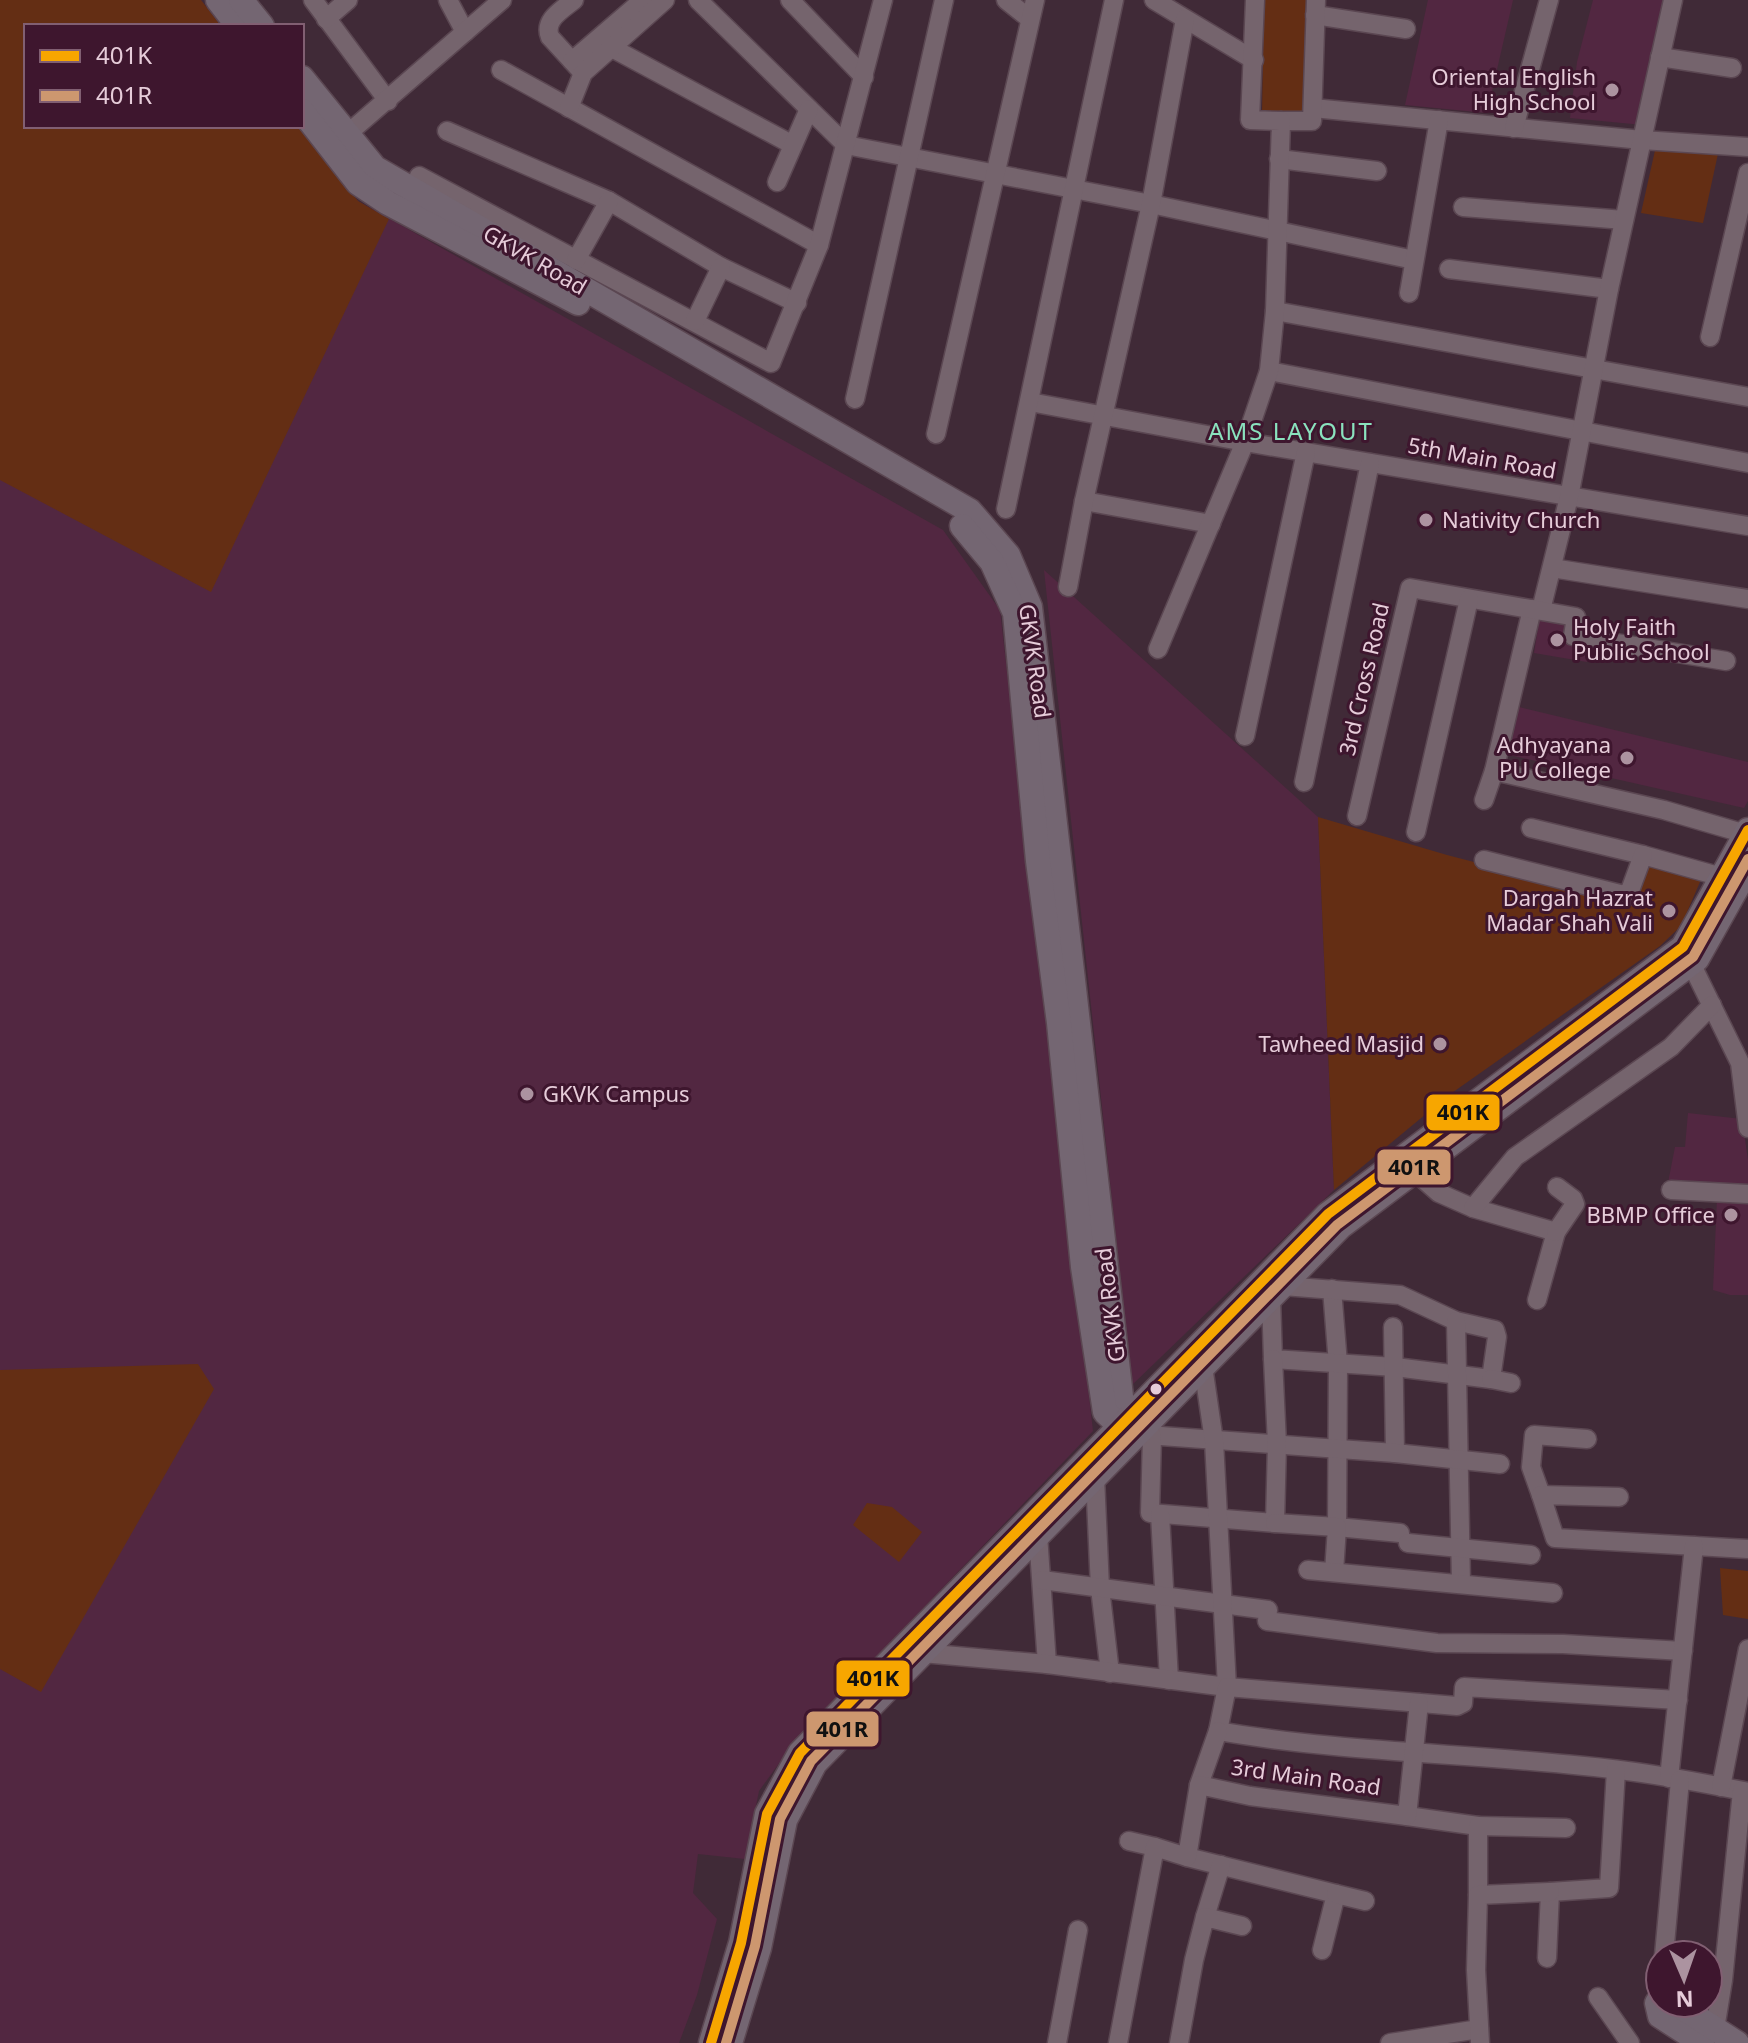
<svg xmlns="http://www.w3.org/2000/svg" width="1748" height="2043" viewBox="0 0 1748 2043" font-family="'Noto Sans',sans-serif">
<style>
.built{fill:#522741}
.green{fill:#642e14}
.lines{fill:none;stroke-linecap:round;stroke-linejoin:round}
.minor-casing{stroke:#5b4752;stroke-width:21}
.major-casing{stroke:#5b4752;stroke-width:27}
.minor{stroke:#75646d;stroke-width:18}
.major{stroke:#746672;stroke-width:24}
.bus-1-casing{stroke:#3e162e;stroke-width:16}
.bus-2-casing{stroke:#3e162e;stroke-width:16}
.bus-1{stroke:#f7a600;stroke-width:10}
.bus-2{stroke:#cd976f;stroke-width:10}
.poi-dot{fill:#ac93a0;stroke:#3e162e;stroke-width:3}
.bus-dot{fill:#e6ccd9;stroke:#3e162e;stroke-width:3}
.labels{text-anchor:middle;stroke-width:6;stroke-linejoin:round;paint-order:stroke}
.poi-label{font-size:22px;fill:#e6ccd9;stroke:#3e162e;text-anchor:end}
.street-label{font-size:22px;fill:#e6ccd9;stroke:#3e162e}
.neighbourhood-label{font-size:24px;letter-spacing:2px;fill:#8ae2be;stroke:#3e162e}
.line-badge{stroke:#3e162e;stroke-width:3}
.pale-badge-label{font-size:22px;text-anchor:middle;font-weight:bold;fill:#111}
</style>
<rect width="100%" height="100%" fill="#402a37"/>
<g class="built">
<polygon points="0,0 201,0 221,26 26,26 26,126 299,126 358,201 943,530 1000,610 1093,1431 793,1744 759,1791 745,1859 698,1854 693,1893 717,1919 697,1995 679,2043 0,2043"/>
<polygon points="1428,0 1513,0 1487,113 1405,105"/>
<polygon points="1593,0 1669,0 1643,125 1570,118 1577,62"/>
<polygon points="1044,570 1318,817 1334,1190 1132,1385"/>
<polygon points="1540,615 1567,620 1564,638 1591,643 1587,662 1534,653"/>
<polygon points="1515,706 1748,762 1748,801 1744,808 1505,754"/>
<polygon points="1688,1113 1742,1119 1748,1160 1748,1295 1730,1295 1713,1290 1717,1198 1665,1198 1675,1147 1685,1147"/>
</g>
<g class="green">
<polygon points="0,0 201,0 221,26 26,26 26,126 299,126 358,201 389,219 211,592 0,480"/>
<polygon points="1264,0 1309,0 1306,115 1262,114"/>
<polygon points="1656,146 1719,149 1703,223 1641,213"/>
<polygon points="1318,817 1447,855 1631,903 1648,861 1703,875 1681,926 1660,946 1449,1095 1334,1190"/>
<polygon points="198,1364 214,1389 41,1692 0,1669 0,1370"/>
<polygon points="867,1503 892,1507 922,1532 899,1562 853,1525"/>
<polygon points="1720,1568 1748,1571 1748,1619 1723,1615"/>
</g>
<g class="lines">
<defs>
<g id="minor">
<polyline points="313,0 388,101"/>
<polyline points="448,0 465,32"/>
<path d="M574,0C562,10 543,20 550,37L583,73"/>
<polyline points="698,0 846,145 1151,204 1414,260"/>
<polyline points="790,0 864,77"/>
<polyline points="1006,0 1030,19"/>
<polyline points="1154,0 1254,60"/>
<polyline points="1315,15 1406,29"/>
<polyline points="326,19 348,0"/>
<polyline points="612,48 793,145"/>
<polyline points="1660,57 1732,68"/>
<polyline points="572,61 643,0"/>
<polyline points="501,70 819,245"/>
<polyline points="569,108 583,73 665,0"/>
<polyline points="1313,108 1642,140 1748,147"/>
<polyline points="1281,121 1312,121 1316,0"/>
<polyline points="1514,128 1549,0"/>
<polyline points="447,131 609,201 721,267 797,303"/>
<polyline points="338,142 502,0"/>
<polyline points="1279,159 1377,171"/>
<polyline points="419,176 771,363 819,245 883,0"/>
<polyline points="777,182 809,109"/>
<polyline points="1463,207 1624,220"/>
<polyline points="576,260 609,201"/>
<polyline points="1449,269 1609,289"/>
<polyline points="1409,293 1439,120"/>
<polyline points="1275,311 1748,397"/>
<polyline points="695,321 721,267"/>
<polyline points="1710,337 1748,173"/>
<polyline points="1269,371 1748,463"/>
<polyline points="855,399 944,0"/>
<polyline points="1030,402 1245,442 1748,526"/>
<polyline points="936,434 1035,0"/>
<polyline points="1084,501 1211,524"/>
<polyline points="1006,509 1114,0"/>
<polyline points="1552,568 1748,599"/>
<polyline points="1068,587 1084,501 1151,204 1185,19"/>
<polyline points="1541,610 1569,497 1609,289 1673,0"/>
<polyline points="1158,649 1245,442 1269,371 1275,311 1281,121 1250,120 1255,0"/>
<polyline points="1245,736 1306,452"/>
<polyline points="1494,771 1664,810 1746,834"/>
<polyline points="1304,782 1370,463"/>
<polyline points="1484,800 1494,771 1532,609"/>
<polyline points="1357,816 1410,588 1576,617 1573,636 1726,661"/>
<polyline points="1531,828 1643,855 1722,877"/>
<polyline points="1416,832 1469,599"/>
<polyline points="1484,860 1628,896 1643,855"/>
<polyline points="1686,953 1740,1063 1748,1128"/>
<polyline points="1414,1171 1439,1193 1473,1208 1556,1232 1537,1300"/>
<polyline points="1671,1190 1748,1194"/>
<polyline points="1473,1208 1515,1157 1671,1047 1712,1005"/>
<polyline points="1556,1232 1575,1204 1573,1199 1557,1187"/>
<polyline points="1332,1289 1338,1364 1337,1527 1400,1533"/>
<polyline points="1271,1298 1273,1359 1395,1367 1491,1379 1497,1337 1495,1330 1456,1321 1400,1295 1283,1286"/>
<polyline points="1456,1321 1461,1583"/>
<polyline points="1393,1327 1395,1453"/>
<polyline points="1491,1379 1511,1383"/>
<polyline points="1147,1435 1395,1453 1500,1464"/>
<polyline points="1152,1436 1150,1513 1275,1523 1277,1444 1273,1359"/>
<polyline points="1095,1477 1100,1588 1110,1673"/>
<polyline points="1541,1495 1531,1467 1534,1435 1587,1439"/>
<polyline points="1619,1497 1541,1495 1555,1538 1748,1549"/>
<polyline points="1160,1514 1169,1680"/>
<polyline points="1275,1523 1337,1527 1334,1572"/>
<polyline points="1038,1535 1047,1664"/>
<polyline points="1408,1543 1531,1555"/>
<polyline points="1308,1570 1553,1593"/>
<polyline points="1042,1580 1268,1610 1267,1621 1437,1643 1563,1644 1683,1651"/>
<polyline points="922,1653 1047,1664 1227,1687 1214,1441 1203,1366"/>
<path d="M1678,1700L1464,1687L1463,1703L1457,1706L1227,1687L1218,1731C1339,1752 1463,1753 1584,1766C1639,1771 1694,1781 1748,1792"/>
<polyline points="1669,1778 1694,1546"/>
<polyline points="1199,1785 1218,1731"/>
<polyline points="1721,1787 1748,1649"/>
<polyline points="1407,1816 1478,1826"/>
<polyline points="1129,1841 1155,1847"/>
<polyline points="1187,1857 1336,1894 1322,1950"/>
<polyline points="1336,1894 1365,1901"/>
<polyline points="1478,1895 1478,1826 1566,1828"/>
<polyline points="1205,1917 1221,1865"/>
<polyline points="1664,1955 1680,1780"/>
<polyline points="1547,1958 1550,1892 1609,1888 1616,1770"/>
<polyline points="1598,1997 1630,2043"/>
<polyline points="1715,2029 1723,1980 1742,1791"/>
<polyline points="1057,2043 1078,1930"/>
<polyline points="1118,2043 1155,1847 1187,1857 1199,1785 1250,1796 1407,1816 1419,1703"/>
<polyline points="1179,2043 1194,1960 1205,1917 1242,1926"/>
<polyline points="1390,2043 1479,2029"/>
<polyline points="1480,2043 1476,1970 1478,1895 1550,1892"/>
</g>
<g id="major">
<polyline points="218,0 238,26"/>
<polyline points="241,0 262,26"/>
<polyline points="302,78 375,168 970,511 1008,555 1030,607 1122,1405 1127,1418 1141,1429"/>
<polyline points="302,111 358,183 388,203 578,303"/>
<polyline points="962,526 992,562 1015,613 1038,861 1059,1023 1083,1267 1105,1412 1131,1437"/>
<polyline points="1660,2002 1657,2003 1660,2016 1702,2043"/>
<polyline points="1675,2003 1737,2043"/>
<polyline points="711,2043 741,1943 767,1814 800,1753 1328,1214 1683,947 1748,830"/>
<polyline points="730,2043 759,1948 785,1820 815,1763 1340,1227 1697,959 1748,868"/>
</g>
</defs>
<use href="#minor" class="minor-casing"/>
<use href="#major" class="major-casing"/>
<use href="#minor" class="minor"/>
<use href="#major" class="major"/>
<defs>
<polyline id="bus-1" points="711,2043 741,1943 767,1814 800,1753 1328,1214 1683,947 1748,830"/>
<polyline id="bus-2" points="726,2043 755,1946 780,1819 811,1761 1337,1225 1693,957 1748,859"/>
</defs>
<use href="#bus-1" class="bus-1-casing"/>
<use href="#bus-2" class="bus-2-casing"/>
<use href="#bus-1" class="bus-1"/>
<use href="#bus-2" class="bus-2"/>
</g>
<g class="poi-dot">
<circle cx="1612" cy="90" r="8"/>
<circle cx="1426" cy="520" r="8"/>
<circle cx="1557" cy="640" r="8"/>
<circle cx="1627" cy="758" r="8"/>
<circle cx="1669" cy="911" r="8"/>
<circle cx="1440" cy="1044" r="8"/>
<circle cx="527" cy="1094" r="8"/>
<circle cx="1731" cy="1215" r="8"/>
</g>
<circle class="bus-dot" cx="1156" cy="1389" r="7"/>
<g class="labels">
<g class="poi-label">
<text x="1596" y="85">Oriental English<tspan x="1596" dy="25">High School</tspan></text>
<text x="1442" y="528" text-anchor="start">Nativity Church</text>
<text x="1573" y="635" text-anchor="start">Holy Faith<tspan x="1573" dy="25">Public School</tspan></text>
<text x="1611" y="753">Adhyayana<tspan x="1611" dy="25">PU College</tspan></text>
<text x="1653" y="906">Dargah Hazrat<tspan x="1653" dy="25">Madar Shah Vali</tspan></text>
<text x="1424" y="1052">Tawheed Masjid</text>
<text x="543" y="1102" text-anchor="start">GKVK Campus</text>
<text x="1715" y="1223">BBMP Office</text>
</g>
<g class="street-label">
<text transform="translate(535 260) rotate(30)" y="8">GKVK Road</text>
<text transform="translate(1482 458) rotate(10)" y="8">5th Main Road</text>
<text transform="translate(1035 661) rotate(82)" y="8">GKVK Road</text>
<text transform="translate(1364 679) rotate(-77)" y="8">3rd Cross Road</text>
<text transform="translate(1110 1305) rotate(-97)" y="8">GKVK Road</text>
<text transform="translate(1306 1777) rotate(8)" y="8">3rd Main Road</text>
</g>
<g class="neighbourhood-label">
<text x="1291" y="440">AMS LAYOUT</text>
</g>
</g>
<g class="line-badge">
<rect x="1425" y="1093" width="76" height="39" rx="8" fill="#f7a600"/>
<rect x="1376" y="1148" width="76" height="38" rx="8" fill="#cd976f"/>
<rect x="835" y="1659" width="76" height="39" rx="8" fill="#f7a600"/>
<rect x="805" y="1710" width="75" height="38" rx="8" fill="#cd976f"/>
</g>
<g class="pale-badge-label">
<text x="1463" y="1120">401K</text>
<text x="1414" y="1175">401R</text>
<text x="873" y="1686">401K</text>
<text x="842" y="1737">401R</text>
</g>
<rect x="24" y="24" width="280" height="104" fill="#3e162e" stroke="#815f72" stroke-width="2"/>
<rect x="40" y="50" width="40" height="12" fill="#f7a600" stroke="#815f72" stroke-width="2"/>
<text x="96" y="64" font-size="24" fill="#e6ccd9">401K</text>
<rect x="40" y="90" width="40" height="12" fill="#cd976f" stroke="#815f72" stroke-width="2"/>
<text x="96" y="104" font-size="24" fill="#e6ccd9">401R</text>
<g transform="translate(1684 1979) rotate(178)"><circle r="38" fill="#3e162e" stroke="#815f72" stroke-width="2"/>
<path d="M0-6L14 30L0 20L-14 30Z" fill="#ac93a0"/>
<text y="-12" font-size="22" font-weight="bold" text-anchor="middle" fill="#e6ccd9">N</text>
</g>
</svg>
